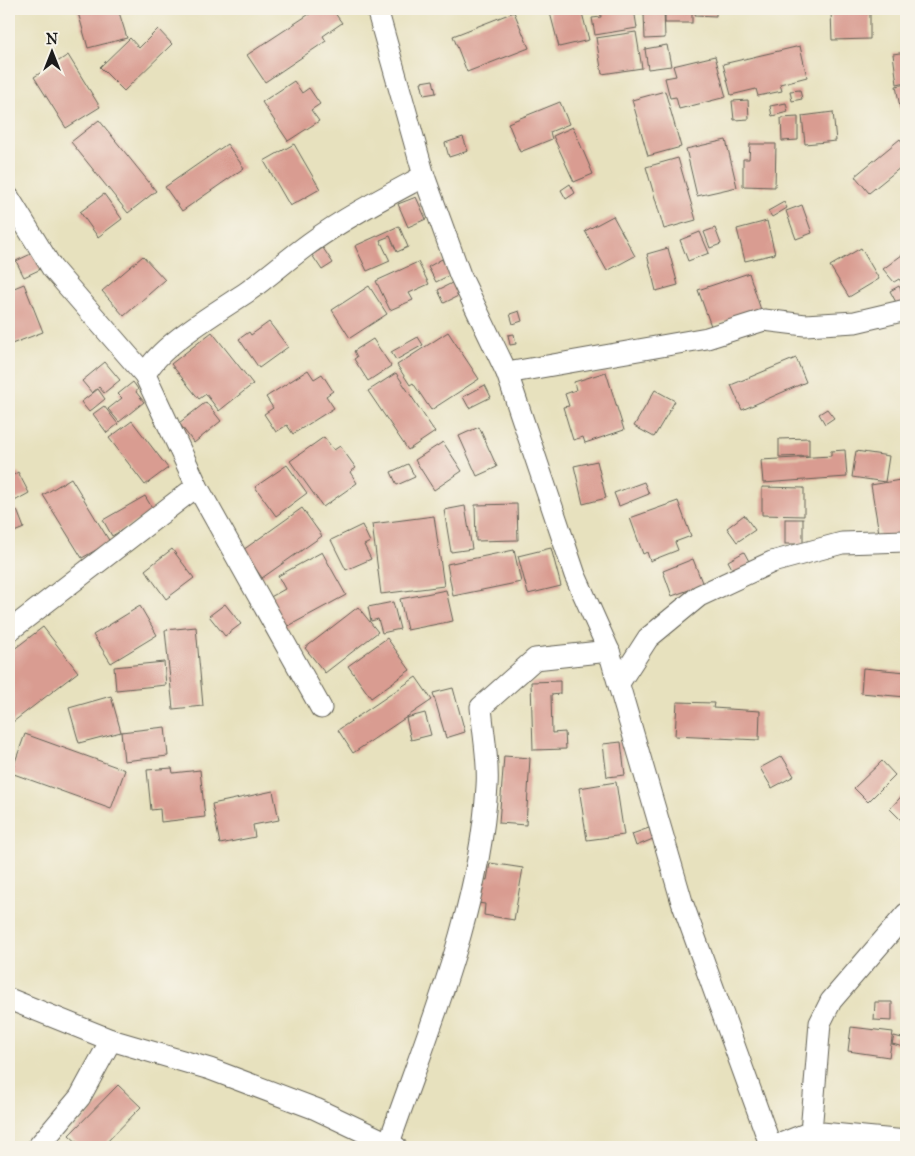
<svg xmlns="http://www.w3.org/2000/svg" width="915" height="1156" viewBox="0 0 915 1156" font-family="'IM FELL Great Primer',serif">
<style>
.building{fill:#d99c91}
.lines{fill:none;stroke-linecap:round;stroke-linejoin:round}
.street-casing{stroke:#636155;stroke-width:23}
.street{stroke:#fff;stroke-width:21}
</style>
<rect width="100%" height="100%" fill="#f7f3e8"/>
<filter id="ink" filterUnits="userSpaceOnUse"><feTurbulence type="fractalNoise" baseFrequency=".02" numOctaves="2"/><feDisplacementMap in="SourceGraphic" scale="10" xChannelSelector="R" yChannelSelector="G"/><feConvolveMatrix kernelMatrix="1 2 1 2 8 2 1 2 1" color-interpolation-filters="sRGB"/></filter>
<filter id="wash" filterUnits="userSpaceOnUse"><feTurbulence type="fractalNoise" baseFrequency=".0096" numOctaves="4" result="noise"/><feDisplacementMap in="SourceGraphic" scale="20" xChannelSelector="R" yChannelSelector="G"/><feGaussianBlur stdDeviation="1.12" result="paint"/><feColorMatrix in="noise" values="0 0 0 0 0 0 0 0 0 0 0 0 0 0 0 0 0 1.4 0 .05"/><feComposite in="paint" operator="in"/></filter>
<g filter="url(#wash)">
<rect width="100%" height="100%" fill="#e7e1be"/>
<g id="blocks">
<g class="building">
<polygon points="77,9 118,9 127,38 88,48"/>
<polygon points="317,9 332,9 342,23 323,36 326,41 265,82 247,55"/>
<polygon points="549,9 581,9 589,40 559,47"/>
<polygon points="600,9 634,9 637,28 595,35 592,18 601,17"/>
<polygon points="636,9 664,9 665,38 645,39 644,14 636,14"/>
<rect x="665" y="9" width="27" height="14"/>
<polygon points="696,9 716,9 716,16 695,15"/>
<polygon points="870,10 870,39 832,40 831,11"/>
<polygon points="514,12 529,48 467,72 453,36"/>
<polygon points="158,29 172,44 124,91 100,67 130,38 139,48"/>
<polygon points="636,32 642,68 602,74 596,38"/>
<polygon points="667,45 671,66 648,69 645,49"/>
<polygon points="800,46 807,77 780,84 782,91 758,96 756,89 731,95 723,64"/>
<polygon points="906,52 906,82 897,84 893,54"/>
<polygon points="68,55 100,107 66,128 34,77"/>
<polygon points="715,56 726,97 679,109 676,97 670,98 665,78 676,76 673,66"/>
<polygon points="433,80 436,93 424,95 421,82"/>
<polygon points="294,81 302,93 309,88 320,104 311,110 319,121 288,141 262,102"/>
<polygon points="906,84 906,118 902,118 896,86"/>
<polygon points="800,90 802,99 792,101 790,91"/>
<polygon points="665,91 681,147 648,156 632,100"/>
<polygon points="748,100 749,119 734,120 732,101"/>
<polygon points="560,102 569,124 550,132 552,139 520,152 508,123"/>
<polygon points="786,103 788,112 772,116 770,106"/>
<polygon points="833,112 836,141 805,144 802,116"/>
<polygon points="798,117 798,140 782,141 781,118"/>
<polygon points="99,120 156,191 128,213 71,142"/>
<polygon points="573,127 593,174 574,182 553,136"/>
<polygon points="463,137 468,151 449,157 445,143"/>
<polygon points="900,139 906,147 906,163 869,193 855,176"/>
<polygon points="726,140 737,187 697,196 686,149"/>
<polygon points="227,144 244,168 182,211 165,187"/>
<polygon points="294,144 320,189 290,206 264,161"/>
<polygon points="750,144 776,144 775,187 743,186 743,159 749,159"/>
<polygon points="678,158 696,220 664,229 646,167"/>
<polygon points="570,184 575,193 566,199 561,190"/>
<polygon points="104,194 122,219 98,237 80,212"/>
<polygon points="416,197 426,219 408,227 398,204"/>
<polygon points="784,202 787,208 772,217 768,211"/>
<polygon points="802,205 812,233 796,239 786,211"/>
<polygon points="613,216 635,256 607,271 585,231"/>
<polygon points="767,221 775,254 745,261 737,229"/>
<polygon points="399,226 408,247 397,252 390,236 380,240 390,261 367,271 355,246"/>
<polygon points="715,228 721,244 710,248 704,232"/>
<polygon points="700,232 709,253 688,261 680,240"/>
<polygon points="323,248 333,263 322,270 312,255"/>
<polygon points="668,248 678,285 656,291 647,254"/>
<polygon points="861,248 879,279 849,297 830,266"/>
<polygon points="906,252 906,288 899,279 894,282 883,269"/>
<polygon points="33,253 41,269 24,277 16,261"/>
<polygon points="143,256 165,280 124,316 102,291"/>
<polygon points="442,259 450,275 436,282 428,267"/>
<polygon points="418,262 429,284 409,293 413,300 390,310 376,281"/>
<polygon points="749,273 761,310 711,326 698,290"/>
<polygon points="452,283 458,296 444,303 438,290"/>
<polygon points="24,284 43,332 9,345 9,290"/>
<polygon points="369,286 387,314 350,338 332,310"/>
<polygon points="899,286 906,300 898,306 890,291"/>
<polygon points="519,311 522,321 513,324 510,314"/>
<polygon points="269,322 288,347 259,368 239,339 249,332 251,335"/>
<polygon points="212,332 253,384 219,411 206,394 199,399 171,364"/>
<polygon points="448,332 479,379 431,410 413,383 410,385 397,365"/>
<polygon points="514,334 516,344 510,345 508,335"/>
<polygon points="418,337 423,345 396,360 391,352"/>
<polygon points="373,339 391,366 368,381 354,359 357,357 354,351"/>
<polygon points="796,358 806,382 742,410 731,385"/>
<polygon points="105,362 120,380 104,393 99,387 92,393 82,381"/>
<polygon points="308,370 314,379 322,374 333,391 326,396 334,408 293,434 287,425 276,432 264,414 273,408 266,397"/>
<polygon points="606,372 624,430 585,443 583,437 573,440 563,407 569,406 565,394 576,390 574,382"/>
<polygon points="396,373 435,432 408,450 368,391"/>
<polygon points="133,382 138,389 136,392 144,402 119,422 108,409 122,398 118,394"/>
<polygon points="485,385 491,397 469,408 463,397"/>
<polygon points="98,389 105,399 89,412 81,402"/>
<polygon points="655,390 675,401 654,437 634,426"/>
<polygon points="206,402 221,421 194,443 179,423"/>
<polygon points="104,406 118,424 107,433 93,414"/>
<polygon points="827,409 834,418 825,424 819,414"/>
<polygon points="132,421 168,468 145,485 109,438"/>
<polygon points="479,427 497,467 477,476 459,436"/>
<polygon points="324,437 334,450 340,446 356,468 350,472 357,483 323,507 290,461"/>
<polygon points="809,438 809,456 779,457 779,439"/>
<polygon points="443,442 462,471 434,490 415,460"/>
<polygon points="845,450 847,477 763,483 761,460 831,456 831,451"/>
<polygon points="856,451 889,456 885,482 852,477"/>
<polygon points="597,461 606,498 583,504 574,466"/>
<polygon points="408,464 415,477 397,485 391,472"/>
<polygon points="287,465 307,493 276,516 255,487"/>
<polygon points="18,472 29,493 9,504 9,478"/>
<polygon points="71,478 110,542 82,558 43,495"/>
<polygon points="906,479 906,535 880,539 871,485"/>
<polygon points="644,482 649,494 619,506 614,493"/>
<polygon points="762,487 804,488 804,516 762,515"/>
<polygon points="145,496 154,511 112,536 103,520"/>
<polygon points="678,501 691,536 675,542 678,550 650,561 647,552 643,554 630,518"/>
<polygon points="517,504 518,540 476,541 475,505"/>
<polygon points="465,506 472,549 451,552 444,510"/>
<polygon points="302,508 322,536 262,578 243,550"/>
<polygon points="17,510 24,528 9,534 9,513"/>
<polygon points="744,515 755,530 737,542 727,528"/>
<polygon points="434,516 444,586 381,594 372,524"/>
<rect x="785" y="519" width="18" height="25"/>
<polygon points="362,525 370,542 364,545 371,559 346,570 331,540"/>
<polygon points="551,548 561,586 528,594 518,556"/>
<polygon points="172,549 194,578 166,599 145,570"/>
<polygon points="514,550 521,582 453,596 447,564"/>
<polygon points="322,552 346,595 283,629 267,599 285,589 278,576"/>
<polygon points="744,552 751,565 735,574 728,561"/>
<polygon points="693,559 703,585 672,596 663,571"/>
<polygon points="446,590 453,621 407,630 400,599"/>
<polygon points="393,602 400,629 382,633 378,619 371,621 368,607"/>
<polygon points="225,604 241,624 225,636 209,616"/>
<polygon points="140,606 157,635 111,663 93,635"/>
<polygon points="358,607 378,632 325,673 305,648"/>
<polygon points="43,627 78,672 9,725 9,653"/>
<polygon points="196,627 203,706 173,709 165,630"/>
<polygon points="387,638 410,670 371,698 348,666"/>
<polygon points="164,662 166,685 116,690 114,667"/>
<polygon points="863,668 906,672 906,697 861,693"/>
<polygon points="416,677 432,700 353,753 338,730"/>
<polygon points="560,681 560,694 551,695 552,733 565,732 566,749 533,750 531,682"/>
<polygon points="453,688 465,732 446,738 433,693"/>
<polygon points="111,696 121,732 79,743 69,708"/>
<polygon points="677,702 714,703 713,708 760,711 759,740 675,736"/>
<polygon points="425,713 431,735 411,740 406,718"/>
<polygon points="165,727 168,756 124,761 121,732"/>
<polygon points="25,734 125,770 111,809 11,773"/>
<polygon points="621,742 625,775 607,777 603,744"/>
<polygon points="504,756 530,758 526,825 499,823"/>
<polygon points="782,756 794,776 772,788 760,768"/>
<polygon points="882,761 895,775 868,802 854,788"/>
<polygon points="172,768 173,773 200,770 205,817 161,822 160,809 151,810 147,770"/>
<polygon points="616,782 624,835 587,840 579,788"/>
<polygon points="273,791 279,820 253,825 255,837 220,844 212,804"/>
<polygon points="906,791 906,825 890,809"/>
<polygon points="649,828 653,839 636,846 632,834"/>
<polygon points="490,863 523,868 514,920 484,915 485,904 477,903 481,879 487,880"/>
<polygon points="875,1002 892,1002 892,1021 874,1020"/>
<polygon points="851,1027 893,1032 889,1057 848,1051"/>
<polygon points="894,1036 906,1039 904,1047 892,1044"/>
<polygon points="118,1085 141,1107 102,1147 82,1147 69,1135"/>
</g>
</g>
</g>
<g filter="url(#ink)">
<use href="#blocks" fill-opacity="0" stroke="#636155" stroke-width="1"/>
<g class="lines">
<defs>
<g id="street">
<polyline points="377,9 424,176 460,275 507,373 575,575 609,651 682,902 771,1147"/>
<polyline points="9,198 52,268 145,375"/>
<polyline points="507,373 707,338 764,320 805,325 855,322 906,310"/>
<polyline points="9,631 197,486"/>
<polyline points="619,683 648,638 699,596 772,562 842,543 906,541"/>
<path d="M321,708L197,486L145,375C158,346 219,311 247,292C269,276 288,259 310,243C346,217 385,197 424,176"/>
<polyline points="9,999 111,1040 210,1069 316,1109 396,1147"/>
<polyline points="811,1132 820,1023 831,1001 906,914"/>
<path d="M389,1143C429,1028 480,910 487,786C489,761 483,733 481,707L535,659L609,651"/>
<polyline points="38,1147 80,1097 111,1040"/>
<polyline points="773,1147 811,1132 906,1141"/>
</g>
</defs>
<use href="#street" class="street-casing"/>
<use href="#street" class="street"/>
</g>
</g>
<rect width="915" height="1156" fill="none" stroke="#f7f3e8" stroke-width="30"/>
<g transform="translate(52 52)" stroke="#f7f3e8" stroke-width="4" paint-order="stroke">
<path d="M0-4L9 19L0 12L-9 19Z" fill="#1c1c1c"/>
<text y="-8" font-size="14" font-weight="bold" text-anchor="middle" fill="#1c1c1c">N</text>
</g>
</svg>
